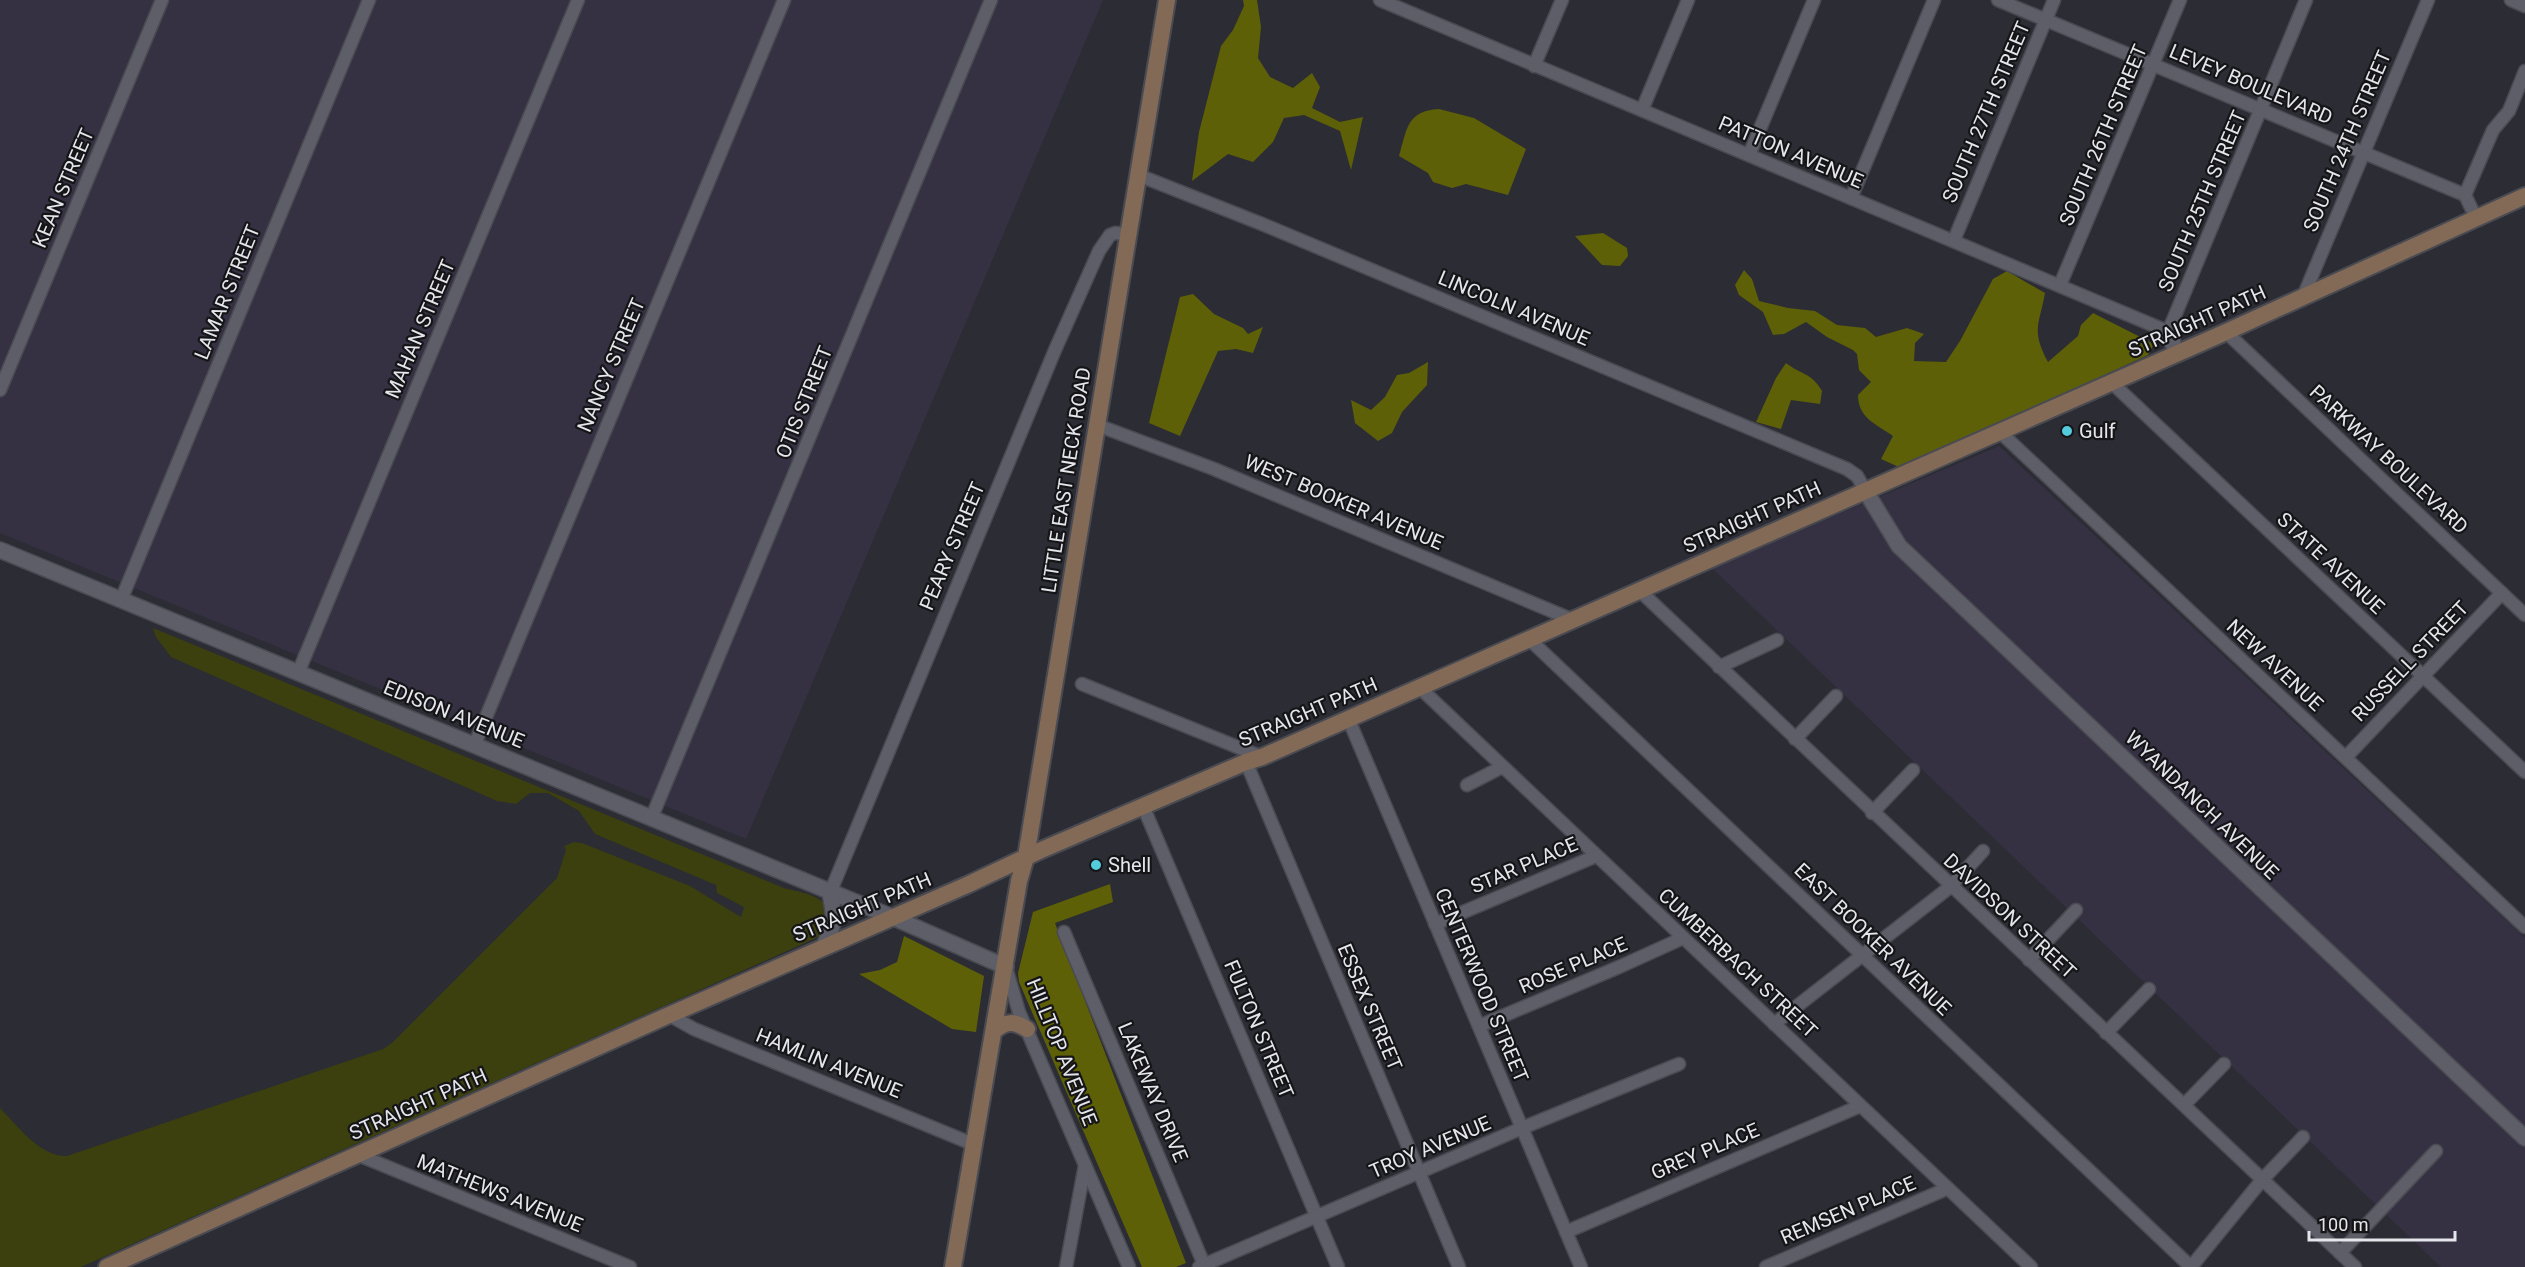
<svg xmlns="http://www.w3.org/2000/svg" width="2525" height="1267" viewBox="0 0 2525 1267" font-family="Roboto,sans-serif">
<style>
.industrial{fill:#353142}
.green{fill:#3c3f0e}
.forest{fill:#5d6007}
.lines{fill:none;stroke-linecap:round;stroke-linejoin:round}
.minor-casing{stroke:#4a4b52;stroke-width:15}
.tertiary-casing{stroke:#4a4b52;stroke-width:18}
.secondary-casing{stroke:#4a4b52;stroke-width:20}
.minor{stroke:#5d5e67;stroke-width:12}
.tertiary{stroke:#5d5e67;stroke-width:15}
.secondary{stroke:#836a56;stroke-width:16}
.poi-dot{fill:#54cadd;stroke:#151518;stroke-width:2}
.labels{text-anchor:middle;stroke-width:4.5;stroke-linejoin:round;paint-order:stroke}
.street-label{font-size:20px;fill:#e5e6eb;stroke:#151518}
.poi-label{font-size:20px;fill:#e5e6eb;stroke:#151518;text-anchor:start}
</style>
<rect width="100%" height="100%" fill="#2c2c34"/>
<g class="industrial">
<polygon points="0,0 1103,0 746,839 0,533"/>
<polygon points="1999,446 2525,938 2525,1267 2441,1267 1712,568"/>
</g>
<path class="green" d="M153,628L784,888C803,893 821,894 830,912L825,931L816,938L81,1267H0V1108C18,1126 40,1157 67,1156L383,1049L392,1043L557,878L566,850L564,846L574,842L582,843L690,886L741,917L744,907L717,893L716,885L595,834L579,811L548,793H530L516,804L497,801L171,657L156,637Z"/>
<g class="forest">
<polygon points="1243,0 1257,0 1261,27 1258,58 1270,77 1293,88 1312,73 1320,87 1312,108 1340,122 1363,117 1351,170 1340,131 1304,115 1284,118 1273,142 1253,162 1228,154 1192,181 1199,132 1221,46 1233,30 1244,6"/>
<path d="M1439,109L1474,118L1526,149L1508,195L1466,184L1452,188L1433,182L1428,173L1399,156C1407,130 1406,111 1439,109Z"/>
<polygon points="1603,233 1627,248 1628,256 1620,266 1602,265 1575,236"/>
<path d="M1744,270L1752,279L1759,301L1788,308L1815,311L1837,325L1865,328L1876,337L1907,328L1924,334L1915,343L1914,361L1946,362L1960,341L1993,279L2007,271L2045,293C2039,326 2031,330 2048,362L2078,336L2081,325L2093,313L2154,344L2148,355L1901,468L1881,459L1893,436C1876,424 1858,418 1858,395L1871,382L1859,370L1857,354L1853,350L1827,337L1806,322L1784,334L1773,335L1763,312L1739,295L1735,285Z"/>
<polygon points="1193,294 1214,314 1243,328 1248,334 1263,327 1253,353 1236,349 1218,351 1180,436 1149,423 1180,297"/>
<polygon points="1428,362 1427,385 1402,412 1392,433 1378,441 1355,423 1351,400 1371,410 1385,397 1397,375 1409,373"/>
<path d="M1786,363C1801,375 1811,372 1822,391L1820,404L1791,400L1781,429L1756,422L1776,378Z"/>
<polygon points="1110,884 1113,902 1055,923 1186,1263 1176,1267 1142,1267 1019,982 1018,973 1033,912"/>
<polygon points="904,936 984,976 976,1032 952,1029 859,974 880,970 897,962"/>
</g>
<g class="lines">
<defs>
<g id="minor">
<polyline points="1380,0 2162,329 2177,353"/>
<polyline points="1998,0 2465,195 2476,218"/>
<polyline points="2511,0 2525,6"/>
<polyline points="1534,66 1562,0"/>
<polyline points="1642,110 1688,0"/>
<polyline points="1749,155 1814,0"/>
<polyline points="1138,175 1262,224 1847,469 1857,476 1865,490"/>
<polyline points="2465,195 2493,130 2509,111 2525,71"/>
<polyline points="1851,198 1934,0"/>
<polyline points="1954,240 2054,0"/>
<polyline points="2060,285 2180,0"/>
<polyline points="2303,297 2428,0"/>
<polyline points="2226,332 2525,615"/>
<polyline points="2175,346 2171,325 2306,0"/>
<polyline points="2111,382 2525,772"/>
<polyline points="0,390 162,0"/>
<polyline points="1097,425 1214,469 1573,620"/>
<polyline points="1999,431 2525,927"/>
<polyline points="1640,591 2355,1267"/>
<polyline points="121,600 369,0"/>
<polyline points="1528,638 2191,1267"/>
<polyline points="1719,667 1777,640"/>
<polyline points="298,673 578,0"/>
<polyline points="1082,684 1262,757"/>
<polyline points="1419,687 2031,1267"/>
<polyline points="1348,718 1581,1267"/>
<polyline points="1795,739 1836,696"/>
<polyline points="474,746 784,0"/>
<polyline points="2346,757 2502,593"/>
<polyline points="1246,762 1459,1267"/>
<polyline points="1467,785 1502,767"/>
<polyline points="1143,806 1338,1267"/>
<polyline points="1872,813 1913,770"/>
<polyline points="651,819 991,0"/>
<polyline points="830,893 1055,350 1099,251 1110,235 1115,233 1128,234"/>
<polyline points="1435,924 1596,856"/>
<polyline points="1064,932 1205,1267"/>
<polyline points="2029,960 2076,910"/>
<polyline points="1006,968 1019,1012 1129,1267"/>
<polyline points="669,1015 694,1029 975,1145"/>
<polyline points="1774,1024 1950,887 1983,851"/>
<polyline points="1479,1026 1619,967 1683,938"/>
<polyline points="2106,1033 2149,989"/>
<polyline points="2184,1105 2224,1064"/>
<polyline points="356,1154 630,1267"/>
<polyline points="1566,1232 1860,1106"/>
<polyline points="2340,1253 2436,1151"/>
<polyline points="1066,1267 1085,1165"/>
<polyline points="1199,1267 1522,1128 1679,1064"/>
<polyline points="1766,1267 1946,1189"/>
<polyline points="2191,1267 2262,1180 2303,1137"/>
</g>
<g id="tertiary">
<polyline points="1865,490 1899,546 2525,1138"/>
<polyline points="0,550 892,917 1006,967"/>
<path d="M824,946C836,920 835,920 830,893"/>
</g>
<g id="secondary">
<path d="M995,1030C1007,1021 1014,1021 1027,1029"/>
<polyline points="107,1267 669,1015 967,885 1039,851 1246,762 1262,757 2226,332 2525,196"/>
<polyline points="953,1267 1019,881 1026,857 1167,0"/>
</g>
</defs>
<use href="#minor" class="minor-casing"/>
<use href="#tertiary" class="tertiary-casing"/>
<use href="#secondary" class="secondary-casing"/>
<use href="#minor" class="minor"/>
<use href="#tertiary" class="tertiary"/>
<use href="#secondary" class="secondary"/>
</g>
<g class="poi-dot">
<circle cx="2067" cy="431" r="6"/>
<circle cx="1096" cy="865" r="6"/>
</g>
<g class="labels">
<g class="street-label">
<text transform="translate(2251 84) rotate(23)" y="7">LEVEY BOULEVARD</text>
<text transform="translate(1986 112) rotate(-67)" y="7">SOUTH 27TH STREET</text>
<text transform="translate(2103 135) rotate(-67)" y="7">SOUTH 26TH STREET</text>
<text transform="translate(2347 141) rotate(-67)" y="7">SOUTH 24TH STREET</text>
<text transform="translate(1791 152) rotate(23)" y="7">PATTON AVENUE</text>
<text transform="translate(63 188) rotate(-67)" y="7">KEAN STREET</text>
<text transform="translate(2202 201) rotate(-67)" y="7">SOUTH 25TH STREET</text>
<text transform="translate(227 292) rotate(-68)" y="7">LAMAR STREET</text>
<text transform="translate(1514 308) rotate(23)" y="7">LINCOLN AVENUE</text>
<text transform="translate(2197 321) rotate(-24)" y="7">STRAIGHT PATH</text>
<text transform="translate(420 329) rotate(-67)" y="7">MAHAN STREET</text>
<text transform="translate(611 365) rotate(-67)" y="7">NANCY STREET</text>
<text transform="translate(804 402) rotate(-68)" y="7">OTIS STREET</text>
<text transform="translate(2389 459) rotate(43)" y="7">PARKWAY BOULEVARD</text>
<text transform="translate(1066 480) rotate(-81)" y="7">LITTLE EAST NECK ROAD</text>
<text transform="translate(1344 502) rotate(23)" y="7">WEST BOOKER AVENUE</text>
<text transform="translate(1752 517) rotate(-24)" y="7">STRAIGHT PATH</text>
<text transform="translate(952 546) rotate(-67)" y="7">PEARY STREET</text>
<text transform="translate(2331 563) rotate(43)" y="7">STATE AVENUE</text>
<text transform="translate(2410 661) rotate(-46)" y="7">RUSSELL STREET</text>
<text transform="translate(2275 665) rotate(43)" y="7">NEW AVENUE</text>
<text transform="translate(1308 712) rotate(-23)" y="7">STRAIGHT PATH</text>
<text transform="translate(454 714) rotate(22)" y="7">EDISON AVENUE</text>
<text transform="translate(2202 805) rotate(44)" y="7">WYANDANCH AVENUE</text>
<text transform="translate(1524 865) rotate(-23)" y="7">STAR PLACE</text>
<text transform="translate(862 907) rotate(-23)" y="7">STRAIGHT PATH</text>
<text transform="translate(2010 916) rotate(43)" y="7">DAVIDSON STREET</text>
<text transform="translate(1873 939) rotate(44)" y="7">EAST BOOKER AVENUE</text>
<text transform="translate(1738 963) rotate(43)" y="7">CUMBERBACH STREET</text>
<text transform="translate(1573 965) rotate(-23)" y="7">ROSE PLACE</text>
<text transform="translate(1482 985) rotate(67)" y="7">CENTERWOOD STREET</text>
<text transform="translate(1370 1007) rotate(67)" y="7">ESSEX STREET</text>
<text transform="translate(1259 1029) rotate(67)" y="7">FULTON STREET</text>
<text transform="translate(1062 1052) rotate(68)" y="7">HILLTOP AVENUE</text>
<text transform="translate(829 1063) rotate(22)" y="7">HAMLIN AVENUE</text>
<text transform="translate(1153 1092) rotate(67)" y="7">LAKEWAY DRIVE</text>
<text transform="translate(418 1104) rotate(-24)" y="7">STRAIGHT PATH</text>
<text transform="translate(1430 1147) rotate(-23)" y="7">TROY AVENUE</text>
<text transform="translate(1705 1151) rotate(-23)" y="7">GREY PLACE</text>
<text transform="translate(500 1193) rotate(22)" y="7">MATHEWS AVENUE</text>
<text transform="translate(1848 1210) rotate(-23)" y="7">REMSEN PLACE</text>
</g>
<g class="poi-label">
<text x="2079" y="438">Gulf</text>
<text x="1108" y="872">Shell</text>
</g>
</g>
<path d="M2309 1231v9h146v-9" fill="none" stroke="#e5e6eb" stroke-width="3"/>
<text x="2318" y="1231" font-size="18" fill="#e5e6eb" stroke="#151518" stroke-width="4.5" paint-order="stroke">100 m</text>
</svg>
